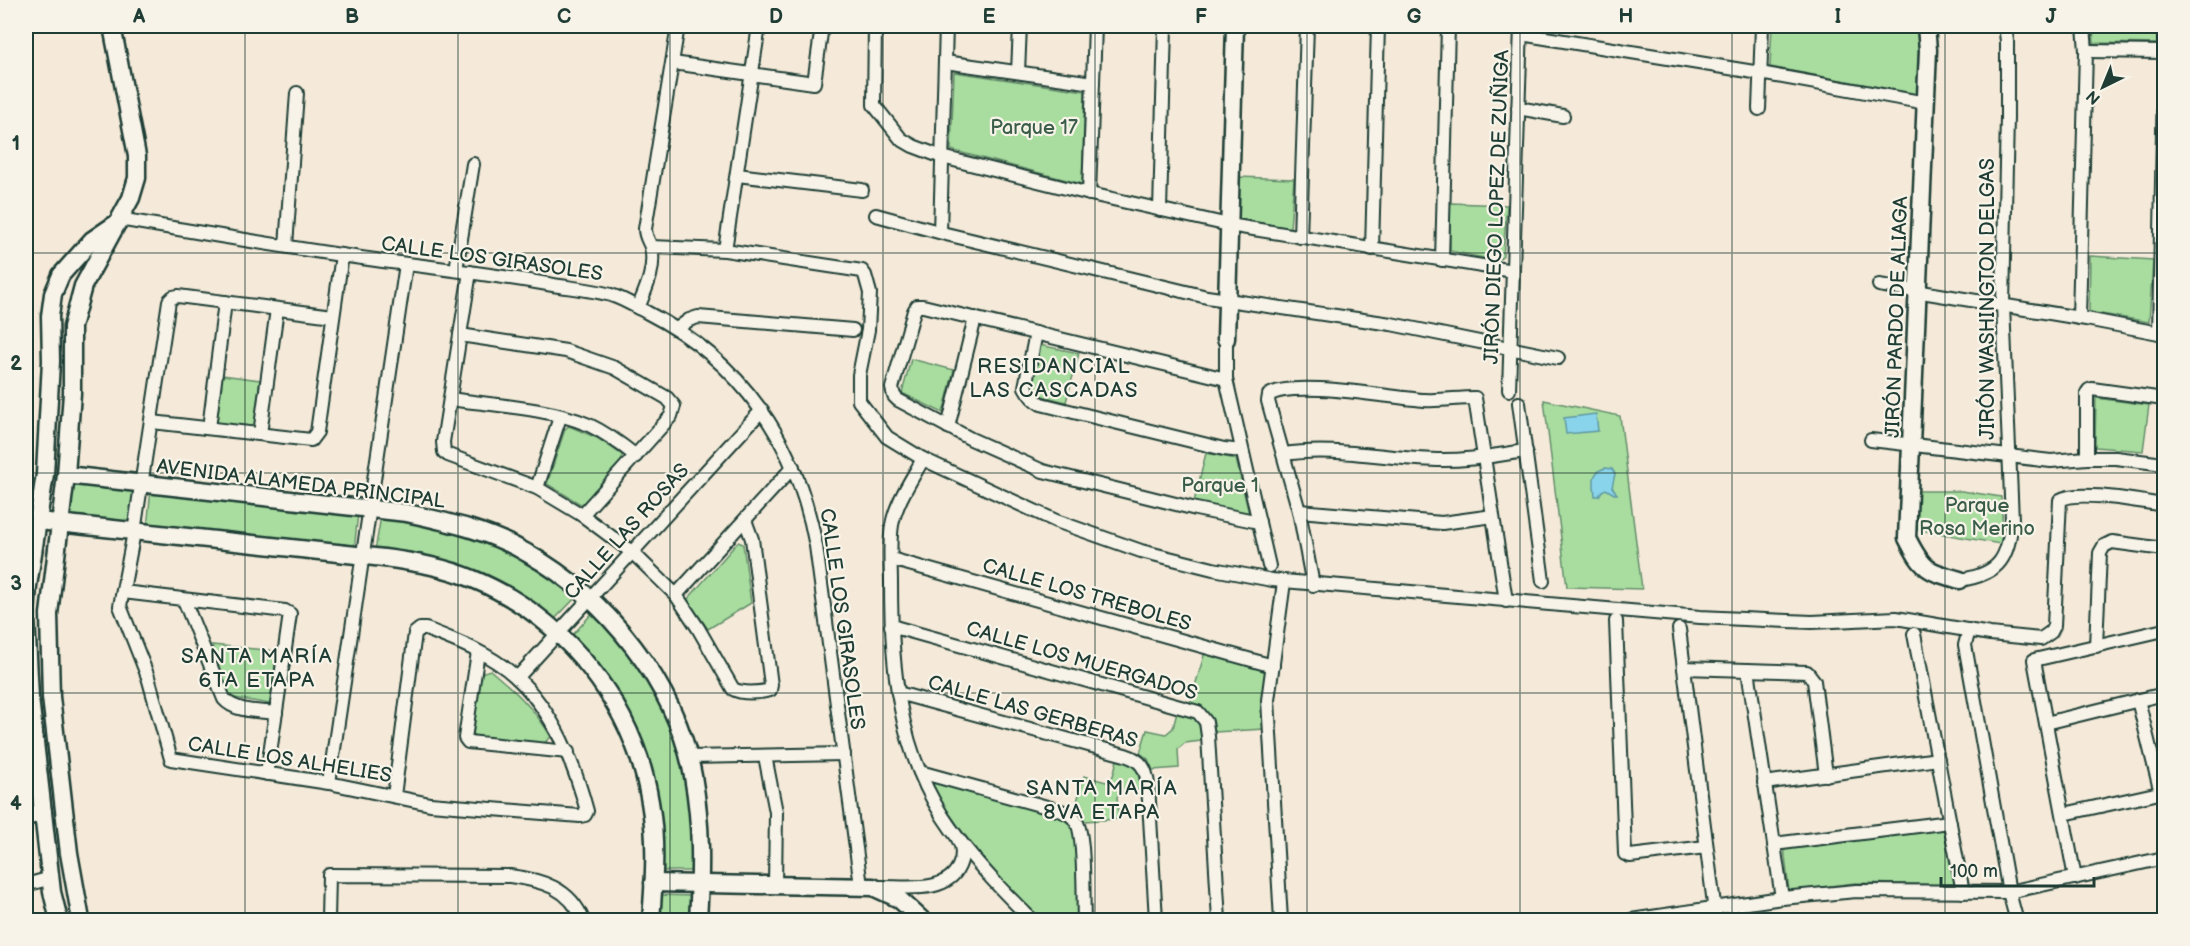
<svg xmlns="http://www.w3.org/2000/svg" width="2190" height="946" viewBox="0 0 2190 946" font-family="'Balsamiq Sans',sans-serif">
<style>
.green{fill:#a8dd9f;stroke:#648d6a;stroke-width:1.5}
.water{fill:#8ad4eb;stroke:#5f98a2;stroke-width:1.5}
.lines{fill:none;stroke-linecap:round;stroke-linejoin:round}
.street-casing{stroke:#1f3d34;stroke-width:16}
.secondary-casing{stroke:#1f3d34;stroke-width:21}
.street{stroke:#f7f3e8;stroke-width:12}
.secondary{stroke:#f7f3e8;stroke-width:16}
.grid{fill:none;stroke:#1f3d34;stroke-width:1.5;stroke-opacity:0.55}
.labels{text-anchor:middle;stroke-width:4.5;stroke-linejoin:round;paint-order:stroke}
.park-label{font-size:20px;fill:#3a5d49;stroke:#f7f3e8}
.street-label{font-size:20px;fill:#1f3d34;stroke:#f7f3e8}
.neighbourhood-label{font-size:21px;letter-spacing:1.5px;fill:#1f3d34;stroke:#f7f3e8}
.neatline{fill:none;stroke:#1f3d34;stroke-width:2}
.grid-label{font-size:20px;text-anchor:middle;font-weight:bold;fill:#1f3d34}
</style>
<rect width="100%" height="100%" fill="#f5ead9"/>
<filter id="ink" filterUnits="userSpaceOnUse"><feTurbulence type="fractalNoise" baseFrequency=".0167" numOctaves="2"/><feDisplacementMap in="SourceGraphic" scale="12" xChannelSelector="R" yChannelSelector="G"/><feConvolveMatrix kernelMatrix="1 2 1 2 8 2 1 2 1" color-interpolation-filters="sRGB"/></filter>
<g filter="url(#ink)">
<g class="green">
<polygon points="1772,26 1919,26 1918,94 1770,67"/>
<polygon points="2093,26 2157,26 2159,44 2094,43"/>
<polygon points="954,72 1085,91 1082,184 951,150"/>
<polygon points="1238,177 1294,179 1290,228 1237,219"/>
<polygon points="1450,203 1507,205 1503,256 1498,261 1450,251"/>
<polygon points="2090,256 2153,260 2149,322 2089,312"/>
<polygon points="1039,345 1079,353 1066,402 1035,394 1030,385"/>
<polygon points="911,359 954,370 943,413 902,393"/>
<polygon points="222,375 260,380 254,428 216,423"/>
<polygon points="2096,398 2149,405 2143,451 2095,447"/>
<polygon points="1544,400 1620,416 1642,589 1567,587"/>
<polygon points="569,426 597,438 622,455 622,461 582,505 547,484 565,429"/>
<polygon points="1206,453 1236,459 1249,514 1194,502"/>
<polygon points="70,480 134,488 130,527 66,519"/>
<polygon points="151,489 358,513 354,551 147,528"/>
<polygon points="1917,491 1962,491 2001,497 2003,531 2000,544 1914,529"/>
<path d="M381,516C427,521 483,535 523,558C542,568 559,583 577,596L552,622L513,594L375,551Z"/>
<polygon points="738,542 743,544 751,603 708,629 687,600"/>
<polygon points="595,610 640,665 674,729 693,808 695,871 659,871 652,784 570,638"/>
<polygon points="212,645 277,651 270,704 229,697"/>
<path d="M1205,652L1266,670L1265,729L1215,732C1212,715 1206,708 1190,703Z"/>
<path d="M490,670C514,690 535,709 551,737L544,743L473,736L481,673Z"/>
<path d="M1177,712C1198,717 1201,720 1201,741L1185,743L1178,749L1179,768L1153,770L1148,759L1140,753L1147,730L1166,734L1173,728Z"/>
<polygon points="1117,760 1130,763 1137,768 1141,790 1124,791 1117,797 1119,819 1084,821 1075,809 1084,776 1106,782 1113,776"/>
<path d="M930,781L1059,815L1070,821L1076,838L1078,920H1039C999,877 958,834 930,781Z"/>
<polygon points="1944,827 1955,885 1855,883 1789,891 1784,847"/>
<polygon points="656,895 694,896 692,920 655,920"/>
</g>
<g class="water">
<polygon points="1596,414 1598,431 1566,434 1564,418"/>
<path d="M1606,468L1612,469L1615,474L1612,487L1617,494H1614L1606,489L1602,491L1599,496H1595C1594,484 1590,471 1606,468Z"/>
</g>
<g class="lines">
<defs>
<g id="street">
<polyline points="875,26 874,105 901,139 913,146 942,157 1086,193 1229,225 1513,271"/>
<polyline points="2164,26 2164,41"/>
<polyline points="1521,34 1760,73 1926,103"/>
<polyline points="2086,51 2164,52"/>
<polyline points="945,62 1093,83"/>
<polyline points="673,63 814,83 822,26"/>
<polyline points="1018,72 1020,26"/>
<polyline points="1518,108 1563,116"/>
<polyline points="1759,109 1762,26"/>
<polyline points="737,175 862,190"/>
<polyline points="1089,194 1095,26"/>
<polyline points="1160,210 1165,26"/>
<polyline points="876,215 946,234 1207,297 1391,324 1558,358"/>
<path d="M119,219C207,234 295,249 383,261C440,268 497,275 553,285C572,288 593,290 611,295C624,299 636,307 648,313C742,361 797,443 816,546L861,886"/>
<polyline points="940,232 946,26"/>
<polyline points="1300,237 1307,26"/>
<polyline points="286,246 297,93"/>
<path d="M651,247L725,250L862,271L865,275L870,293L868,330L859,375V401L887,437L923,459L1056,521L1141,551L1213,569L1272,580L1700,617L1812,622L1896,618L1990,634L2041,639L2051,632L2054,626L2060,500C2078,489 2142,502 2164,505"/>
<polyline points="1372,249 1378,26"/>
<polyline points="725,250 759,26"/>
<polyline points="1442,260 1448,26"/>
<polyline points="456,270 473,164"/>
<path d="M470,272L443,442L444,452L448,455L537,488L582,515L633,553L676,595L698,628L733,689C742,694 760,693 770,690L771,685L752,539L745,520"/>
<polyline points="1879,285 2086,319 2164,334"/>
<path d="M638,308C646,289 656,268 651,247C649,241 645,237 645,229L678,26"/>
<path d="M333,316L178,296L173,297L169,301L134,532L120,606L148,677L171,759L329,783L430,804L580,816L585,815L587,811C574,763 554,712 516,677C491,654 457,641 426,629H420L415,633L394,796"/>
<polyline points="2079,318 2086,51 2084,26"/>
<polyline points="678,328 689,320 698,317 853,330"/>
<path d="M1036,333L1025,387C1029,395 1033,400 1041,404L1224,449L1242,451"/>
<polyline points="2159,333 2164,81"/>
<polyline points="460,335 566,351 615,368 667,398 674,406 671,416 582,515"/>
<polyline points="1226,339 1226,379 1269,566"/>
<polyline points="1226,379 923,306 917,306 914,311 892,388 894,396 898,400 971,439 1043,471 1196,509 1259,522"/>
<polyline points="1509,390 1521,26"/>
<path d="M450,399C492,405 550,408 589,425C606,433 621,444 636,456"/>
<polyline points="1519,403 1543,581"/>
<polyline points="152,422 311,440 317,432 342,255"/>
<polyline points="948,427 975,318"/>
<polyline points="209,428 225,302"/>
<polyline points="260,434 277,309"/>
<polyline points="1871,440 2051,461 2087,458 2116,458 2164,464"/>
<path d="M1284,454C1334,446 1387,459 1437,460C1467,461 1497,455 1526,451"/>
<polyline points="2087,458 2087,393 2089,390 2092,389 2164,399"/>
<path d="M923,459C912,479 896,502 892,525C889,544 891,565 891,584C891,665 898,747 943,817C967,854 1000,889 1032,920"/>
<polyline points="537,488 560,417"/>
<polyline points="1299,511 1442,523 1493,516"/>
<polyline points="891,559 1273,666"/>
<path d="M1960,580C2001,574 2008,557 2012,520L2003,305L2007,117V41L2005,26"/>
<path d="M1313,585L1299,511L1268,401L1269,395C1293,379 1392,398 1424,400C1441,401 1458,398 1475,398L1506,601"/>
<polyline points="123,592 285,611 290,614 267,774"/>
<polyline points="676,595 793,467"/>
<path d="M184,600L224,699C235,712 260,711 276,713"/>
<polyline points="1616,621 1625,854 1630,856 1706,847"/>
<polyline points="891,626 1198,712 1206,722 1208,736 1219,920"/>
<polyline points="1679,629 1716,920"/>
<polyline points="1969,630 1965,645 2009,892 2016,918 2015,920"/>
<polyline points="1914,634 1963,892"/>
<polyline points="2096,646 2100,553 2104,546 2112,542 2164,549"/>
<polyline points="478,652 465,738 468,742 568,752"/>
<polyline points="1684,668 1807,672 1814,681 1826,775"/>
<polyline points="1748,670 1782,898"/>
<polyline points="517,678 762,410"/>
<path d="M898,693L1125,755C1141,760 1146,768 1148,784L1156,920"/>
<polyline points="2138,700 2161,793"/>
<polyline points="2046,723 2164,694"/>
<polyline points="765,756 776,812 775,885"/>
<polyline points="688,757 844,754"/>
<path d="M920,772L1058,810C1066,812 1073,815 1077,823C1085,837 1083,900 1084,920"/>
<polyline points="329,783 406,264"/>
<polyline points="1764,783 1938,759"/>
<polyline points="2064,814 2164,792"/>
<polyline points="1774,844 1950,822"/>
<polyline points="2075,878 2034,660 2164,630"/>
<polyline points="26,885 51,878"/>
<path d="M878,887C903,886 946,895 959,866C963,857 963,847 958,839"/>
<path d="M328,920L329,875L510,876C542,880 570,888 583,920"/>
<polyline points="1281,920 1268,700 1284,582"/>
<polyline points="1631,920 1782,898 1856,891 2009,892 2164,858"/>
</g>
<g id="secondary">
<path d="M1926,26L1928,50L1907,538C1923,570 1927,571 1960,580"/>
<polyline points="1226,339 1235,26"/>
<path d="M66,475L407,513C448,522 490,531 527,553C607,598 676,684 693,776C702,827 701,869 698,920"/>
<path d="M39,521L384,558C414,562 445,567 473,579C565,617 634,704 650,802C657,841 654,881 651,920"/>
<polyline points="26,817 43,812"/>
<polyline points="653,883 873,887 899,899 922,920"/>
<polyline points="59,920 52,892 30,698 26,616 28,586 45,474 51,361 50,316 53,294 61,275 92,240 114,225"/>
<polyline points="81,920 69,853 51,697 49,614 66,475 72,393 72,327 83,286 131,198 137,178 137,156 112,26"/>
</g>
</defs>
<use href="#street" class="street-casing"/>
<use href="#secondary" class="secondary-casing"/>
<use href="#street" class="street"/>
<use href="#secondary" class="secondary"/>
</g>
</g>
<path class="grid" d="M245,26V920M458,26V920M670,26V920M883,26V920M1095,26V920M1307,26V920M1520,26V920M1732,26V920M1945,26V920M26,253H2164M26,473H2164M26,693H2164"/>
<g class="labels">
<g class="park-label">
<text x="1034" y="134">Parque 17</text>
<text x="1220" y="492">Parque 1</text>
<text x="1977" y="512">Parque<tspan x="1977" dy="23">Rosa Merino</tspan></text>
</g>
<g class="street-label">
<text transform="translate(1496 207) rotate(-88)" y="7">JIRÓN DIEGO LOPEZ DE ZUÑIGA</text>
<text transform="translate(492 258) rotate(8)" y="7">CALLE LOS GIRASOLES</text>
<text transform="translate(1987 299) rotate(-90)" y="7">JIRÓN WASHINGTON DELGAS</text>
<text transform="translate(1896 317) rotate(-88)" y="7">JIRÓN PARDO DE ALIAGA</text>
<text transform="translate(301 483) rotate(7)" y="7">AVENIDA ALAMEDA PRINCIPAL</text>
<text transform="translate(626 531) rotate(-48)" y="7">CALLE LAS ROSAS</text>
<text transform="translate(1087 594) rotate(16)" y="7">CALLE LOS TREBOLES</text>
<text transform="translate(843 619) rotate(82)" y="7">CALLE LOS GIRASOLES</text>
<text transform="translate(1082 660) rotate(16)" y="7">CALLE LOS MUERGADOS</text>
<text transform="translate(1033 711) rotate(16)" y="7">CALLE LAS GERBERAS</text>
<text transform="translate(290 759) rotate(9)" y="7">CALLE LOS ALHELIES</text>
</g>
<g class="neighbourhood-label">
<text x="1054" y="373">RESIDANCIAL<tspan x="1054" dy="24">LAS CASCADAS</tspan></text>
<text x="257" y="663">SANTA MARÍA<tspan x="257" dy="24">6TA ETAPA</tspan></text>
<text x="1102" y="795">SANTA MARÍA<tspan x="1102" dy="24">8VA ETAPA</tspan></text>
</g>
</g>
<rect width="2190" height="946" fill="none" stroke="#f7f3e8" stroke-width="66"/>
<g transform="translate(2103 87) rotate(223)" stroke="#f7f3e8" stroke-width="4.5" paint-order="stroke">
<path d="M0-4.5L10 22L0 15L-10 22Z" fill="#1f3d34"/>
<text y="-9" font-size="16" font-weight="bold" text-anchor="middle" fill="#1f3d34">N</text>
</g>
<path d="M1941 877v9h153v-9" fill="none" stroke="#1f3d34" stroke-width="3"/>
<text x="1950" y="877" font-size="18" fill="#1f3d34" stroke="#f7f3e8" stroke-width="4.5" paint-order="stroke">100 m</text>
<rect x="33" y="33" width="2124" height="880" class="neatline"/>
<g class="grid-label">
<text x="139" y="23">A</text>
<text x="352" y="23">B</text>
<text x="564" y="23">C</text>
<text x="776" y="23">D</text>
<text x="989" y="23">E</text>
<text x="1201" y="23">F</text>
<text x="1414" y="23">G</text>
<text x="1626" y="23">H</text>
<text x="1838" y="23">I</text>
<text x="2051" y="23">J</text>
<text x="16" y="150">1</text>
<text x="16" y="370">2</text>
<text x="16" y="590">3</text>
<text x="16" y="810">4</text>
</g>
</svg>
